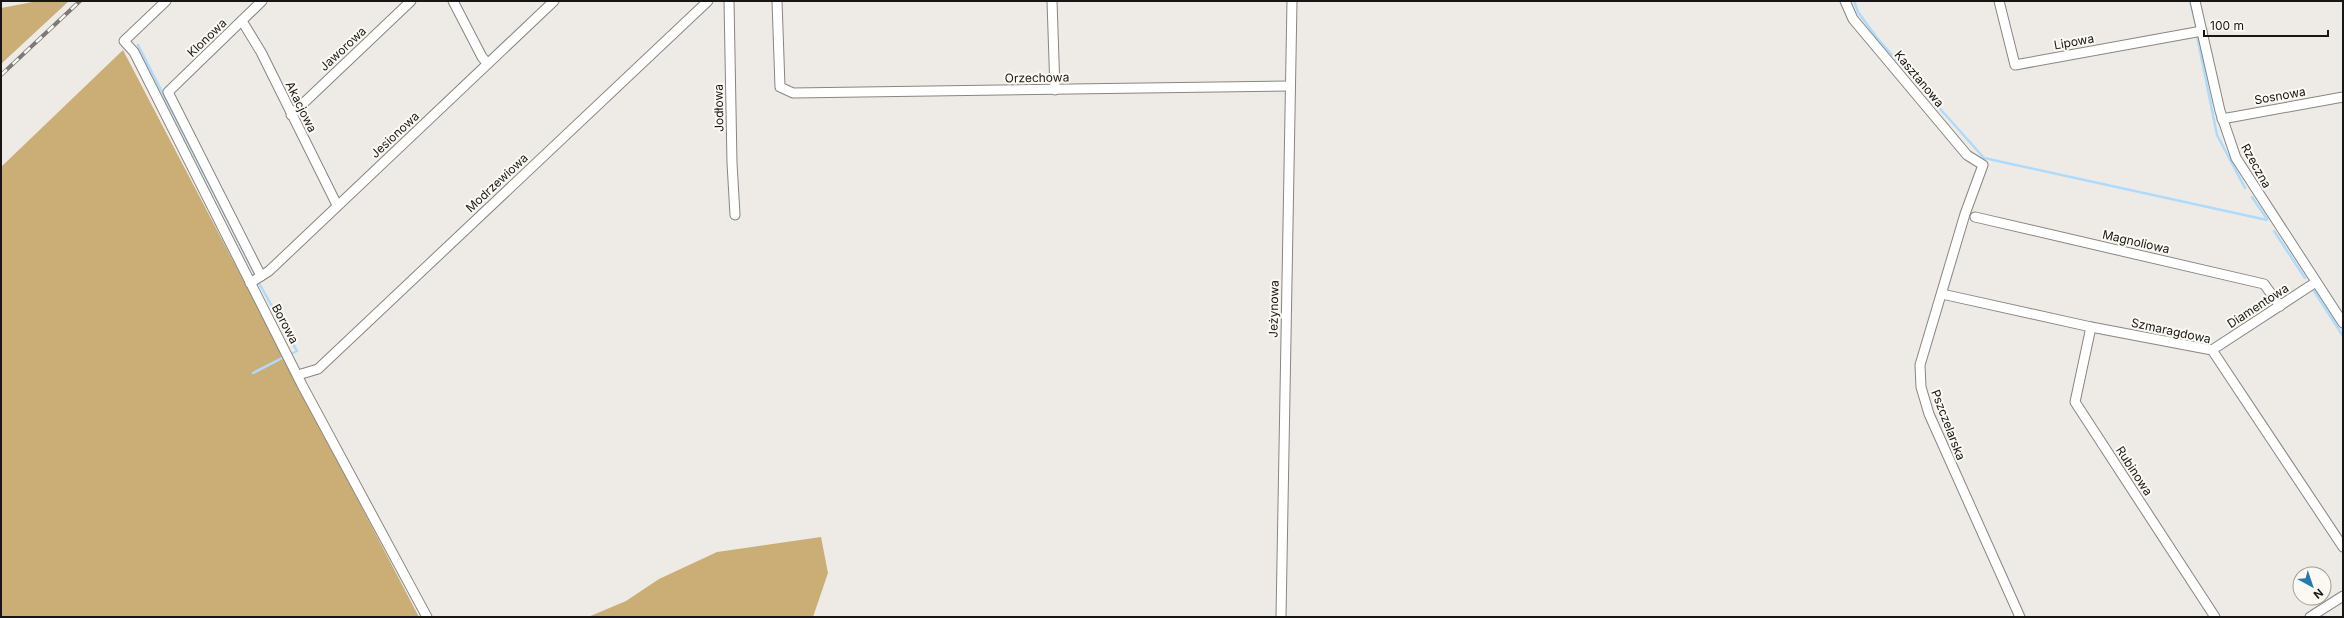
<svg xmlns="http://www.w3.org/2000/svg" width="2344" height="618" viewBox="0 0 2344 618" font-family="Inter,sans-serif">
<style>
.forest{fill:#cbae76}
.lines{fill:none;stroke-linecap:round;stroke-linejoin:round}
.stream{stroke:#aedbfb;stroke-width:2.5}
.minor-casing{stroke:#888681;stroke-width:11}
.minor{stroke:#fff;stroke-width:9}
.rail-casing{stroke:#7c7a76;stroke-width:4}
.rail{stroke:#fcf9f3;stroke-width:2.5;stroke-dasharray:8;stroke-linecap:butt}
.labels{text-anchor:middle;stroke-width:4;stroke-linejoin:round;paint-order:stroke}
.street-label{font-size:12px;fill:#171614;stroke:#fcf9f3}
</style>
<rect width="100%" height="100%" fill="#eeebe6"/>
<g class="forest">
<polygon points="38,1 69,1 1,64 1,8"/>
<polygon points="123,50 419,617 1,617 1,167"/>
<polygon points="821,537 828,573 813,617 588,617 626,601 659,579 717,552"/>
</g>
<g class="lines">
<g class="stream">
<polyline points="1854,1 1858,12 1877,38 1984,158 2267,220"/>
<polyline points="2190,1 2196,26"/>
<polyline points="2197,36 2217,135 2245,188"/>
<polyline points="138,45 254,272"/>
<polyline points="2252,197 2267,219"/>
<polyline points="2274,231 2305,278"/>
<polyline points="259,283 297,351 293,353"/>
<polyline points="2314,291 2343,336"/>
<polyline points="253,373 286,356"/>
</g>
<defs>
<g id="minor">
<polyline points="166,1 124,41 134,52 302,385 427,617"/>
<polyline points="453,1 482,57 487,63"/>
<polyline points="729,1 732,163 735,215"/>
<polyline points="777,1 780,87 793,93 1289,86"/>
<polyline points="1052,1 1055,90"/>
<polyline points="1845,1 1853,19 1967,155 1983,165 1965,214 1920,365 1921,387 1929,414 2020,617"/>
<polyline points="1999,1 2015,65 2202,31"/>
<polyline points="2195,1 2220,111 2236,158 2343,323"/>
<polyline points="242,21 261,52 337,205"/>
<polyline points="291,115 411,1"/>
<polyline points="2222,119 2343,97"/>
<polyline points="1975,217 2264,284 2280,306"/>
<polyline points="261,276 168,92 262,1"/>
<polyline points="250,283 269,271 554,1"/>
<polyline points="1942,294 2091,327 2212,350 2343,547"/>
<polyline points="2091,327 2075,402 2215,617"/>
<polyline points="2212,350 2316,282"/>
<polyline points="298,375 318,369 708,1"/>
<polyline points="1281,617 1292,1"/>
<polyline points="2310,617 2343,596"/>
</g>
</defs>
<use href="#minor" class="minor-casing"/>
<use href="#minor" class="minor"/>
<defs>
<polyline id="rail" points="1,75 80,1"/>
</defs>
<use href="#rail" class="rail-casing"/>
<use href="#rail" class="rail"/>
</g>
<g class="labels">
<g class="street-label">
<text transform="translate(207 38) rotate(-44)" y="4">Klonowa</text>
<text transform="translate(2074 42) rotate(-10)" y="4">Lipowa</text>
<text transform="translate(343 49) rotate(-43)" y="4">Jaworowa</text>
<text transform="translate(1037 78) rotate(-1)" y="4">Orzechowa</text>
<text transform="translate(1919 79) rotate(50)" y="4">Kasztanowa</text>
<text transform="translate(2280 96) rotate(-10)" y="4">Sosnowa</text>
<text transform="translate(301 107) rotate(64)" y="4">Akacjowa</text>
<text transform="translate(719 108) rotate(-91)" y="4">Jodłowa</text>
<text transform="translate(395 135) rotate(-43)" y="4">Jesionowa</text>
<text transform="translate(2256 166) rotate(61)" y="4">Rzeczna</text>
<text transform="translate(497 183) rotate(-43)" y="4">Modrzewiowa</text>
<text transform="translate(2136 242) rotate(13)" y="4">Magnoliowa</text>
<text transform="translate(2258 306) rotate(-33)" y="4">Diamentowa</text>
<text transform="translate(1274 309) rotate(-89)" y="4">Jeżynowa</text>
<text transform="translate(285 324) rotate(62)" y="4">Borowa</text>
<text transform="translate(2171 331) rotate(12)" y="4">Szmaragdowa</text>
<text transform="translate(1948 425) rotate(69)" y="4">Pszczelarska</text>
<text transform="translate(2134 471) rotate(57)" y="4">Rubinowa</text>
</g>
</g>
<rect width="2344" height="618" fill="none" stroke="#171614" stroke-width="4"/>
<g transform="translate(2312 586) rotate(140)"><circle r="19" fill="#fcf9f3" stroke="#a09e9a"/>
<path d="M0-3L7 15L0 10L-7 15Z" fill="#287aab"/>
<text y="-6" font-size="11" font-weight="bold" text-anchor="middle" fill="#171614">N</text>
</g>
<path d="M2204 30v6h124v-6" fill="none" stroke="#171614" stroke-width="2"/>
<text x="2210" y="30" font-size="12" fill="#171614" stroke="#fcf9f3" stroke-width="3" paint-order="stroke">100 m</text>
</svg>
